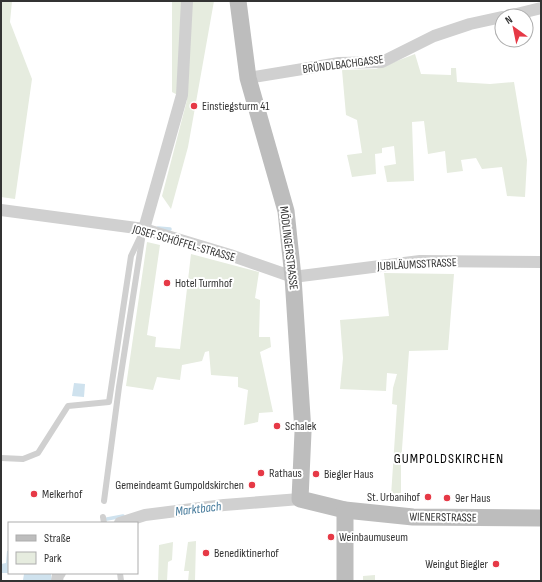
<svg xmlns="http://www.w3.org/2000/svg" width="542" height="582" viewBox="0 0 542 582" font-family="'Sofia Sans Condensed',sans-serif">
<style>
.green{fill:#e6ecdf}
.water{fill:#cfe2ee}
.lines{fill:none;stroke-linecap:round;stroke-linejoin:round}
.stream{stroke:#cfe2ee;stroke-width:3.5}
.lane{stroke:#d0d0d0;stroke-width:6}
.street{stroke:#d0d0d0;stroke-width:12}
.secondary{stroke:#bdbdbd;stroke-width:17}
.poi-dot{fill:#e63946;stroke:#fff;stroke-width:1.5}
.labels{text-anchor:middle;stroke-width:4;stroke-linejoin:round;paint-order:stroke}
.street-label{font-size:12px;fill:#333;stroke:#fff}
.poi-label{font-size:12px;fill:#333;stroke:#fff;text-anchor:start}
.water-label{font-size:13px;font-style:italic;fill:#3f7597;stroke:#fff}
.quarter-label{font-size:14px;letter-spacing:1px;fill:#000;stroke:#fff}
</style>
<rect width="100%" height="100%" fill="#fff"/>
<g class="green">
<polygon points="1,1 12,1 10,22 32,79 15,199 1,197"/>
<polygon points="172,1 214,1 188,147 171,209 162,196 187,100 172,92"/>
<polygon points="415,54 421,74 451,75 451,68 456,68 457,82 490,84 514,82 527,160 525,197 507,196 502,167 482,169 476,158 461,160 463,171 447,173 445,151 428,154 424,121 412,122 414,181 387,182 384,166 396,164 394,146 382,148 382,153 375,154 376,174 352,177 347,155 362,153 357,120 346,115 342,70 376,69"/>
<polygon points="147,242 160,245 147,335 156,337 155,347 180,349 191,254 259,272 255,298 260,300 259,337 270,337 271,347 260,352 273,412 259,413 258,422 244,425 248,390 238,387 238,377 211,375 209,351 205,352 202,361 182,365 180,380 157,377 153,390 126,386"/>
<polygon points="384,273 454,274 448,350 409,351 401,463 401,497 391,496 397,405 392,404 393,388 397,374 387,373 386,391 340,389 343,358 340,320 389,316"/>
<polygon points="196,541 195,581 188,581 189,571 184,571 188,542"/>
<polygon points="173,542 172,560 168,562 167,581 158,581 159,545"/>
<polygon points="375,575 375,581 363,581 363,576"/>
</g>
<g class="water">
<polygon points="74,383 85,384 84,397 72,396"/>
<polygon points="7,551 9,551 9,573 1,573 1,564 6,563"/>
<polygon points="12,573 51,573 52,581 24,581 23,580 24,574"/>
</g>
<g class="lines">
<g class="stream">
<polyline points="158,228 170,229"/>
<polyline points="107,519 123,516"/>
</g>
<g class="lane">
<polyline points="1,458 23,459 38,453 68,406 109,402 131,256 144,229"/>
<polyline points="104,501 119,387 142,239"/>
<polyline points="103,517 104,523"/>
<polyline points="120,573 121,581"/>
</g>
<g class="street">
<polyline points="509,16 541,8"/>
<polyline points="248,78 339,63 382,62 434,36 470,24 502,17"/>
<polyline points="1,210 144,229 230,255 293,277 420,261 541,262"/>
<polyline points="144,229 182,95 187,1"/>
<polyline points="120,523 145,515 224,505 300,499"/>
<polyline points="57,581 58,575 60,573"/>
</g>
<g class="secondary">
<polyline points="238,1 248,78 286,211 293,277 303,432 300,499 345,510 413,517 541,518"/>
<polyline points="345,510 345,581"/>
</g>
</g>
<g class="poi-dot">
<circle cx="194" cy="106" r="4"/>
<circle cx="167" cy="283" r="4"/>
<circle cx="277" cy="426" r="4"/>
<circle cx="261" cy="473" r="4"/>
<circle cx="316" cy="474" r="4"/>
<circle cx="252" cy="485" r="4"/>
<circle cx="34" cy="494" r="4"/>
<circle cx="428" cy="497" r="4"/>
<circle cx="447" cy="498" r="4"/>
<circle cx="331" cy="537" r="4"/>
<circle cx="206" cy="553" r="4"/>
<circle cx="496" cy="564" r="4"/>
</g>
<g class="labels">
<g class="street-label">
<text transform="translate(343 64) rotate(-7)" y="4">BRÜNDLBACHGASSE</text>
<text transform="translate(184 243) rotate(16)" y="4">JOSEF SCHÖFFEL-STRASSE</text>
<text transform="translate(289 248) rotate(83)" y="4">MÖDLINGERSTRASSE</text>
<text transform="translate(417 264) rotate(-3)" y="4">JUBILÄUMSSTRASSE</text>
<text transform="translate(443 517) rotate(1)" y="4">WIENERSTRASSE</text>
</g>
<g class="poi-label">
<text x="202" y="110">Einstiegsturm 41</text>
<text x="175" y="287">Hotel Turmhof</text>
<text x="285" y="430">Schalek</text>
<text x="269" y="477">Rathaus</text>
<text x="324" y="478">Biegler Haus</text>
<text x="244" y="489" text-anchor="end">Gemeindeamt Gumpoldskirchen</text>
<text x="42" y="498">Melkerhof</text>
<text x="420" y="501" text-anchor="end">St. Urbanihof</text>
<text x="455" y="502">9er Haus</text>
<text x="339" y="541">Weinbaumuseum</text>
<text x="214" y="557">Benediktinerhof</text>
<text x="488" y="568" text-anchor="end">Weingut Biegler</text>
</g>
<g class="water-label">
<text transform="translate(198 508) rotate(-7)" y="5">Marktbach</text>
</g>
<g class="quarter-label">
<text x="449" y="463">GUMPOLDSKIRCHEN</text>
</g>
</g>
<rect width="542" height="582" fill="none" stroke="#333333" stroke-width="4"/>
<rect x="8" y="522" width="130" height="52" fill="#ffffff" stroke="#adadad"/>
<rect x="16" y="535" width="20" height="6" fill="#bdbdbd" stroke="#adadad"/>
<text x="44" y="542" font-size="12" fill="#333333">Straße</text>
<rect x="16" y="552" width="20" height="12" fill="#e6ecdf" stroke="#adadad"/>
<text x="44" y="562" font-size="12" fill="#333333">Park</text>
<g transform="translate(514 28) rotate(327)"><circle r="19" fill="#ffffff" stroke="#adadad"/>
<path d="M0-3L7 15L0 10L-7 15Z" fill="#e63946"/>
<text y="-6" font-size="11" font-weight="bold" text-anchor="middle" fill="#333333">N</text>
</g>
</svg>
